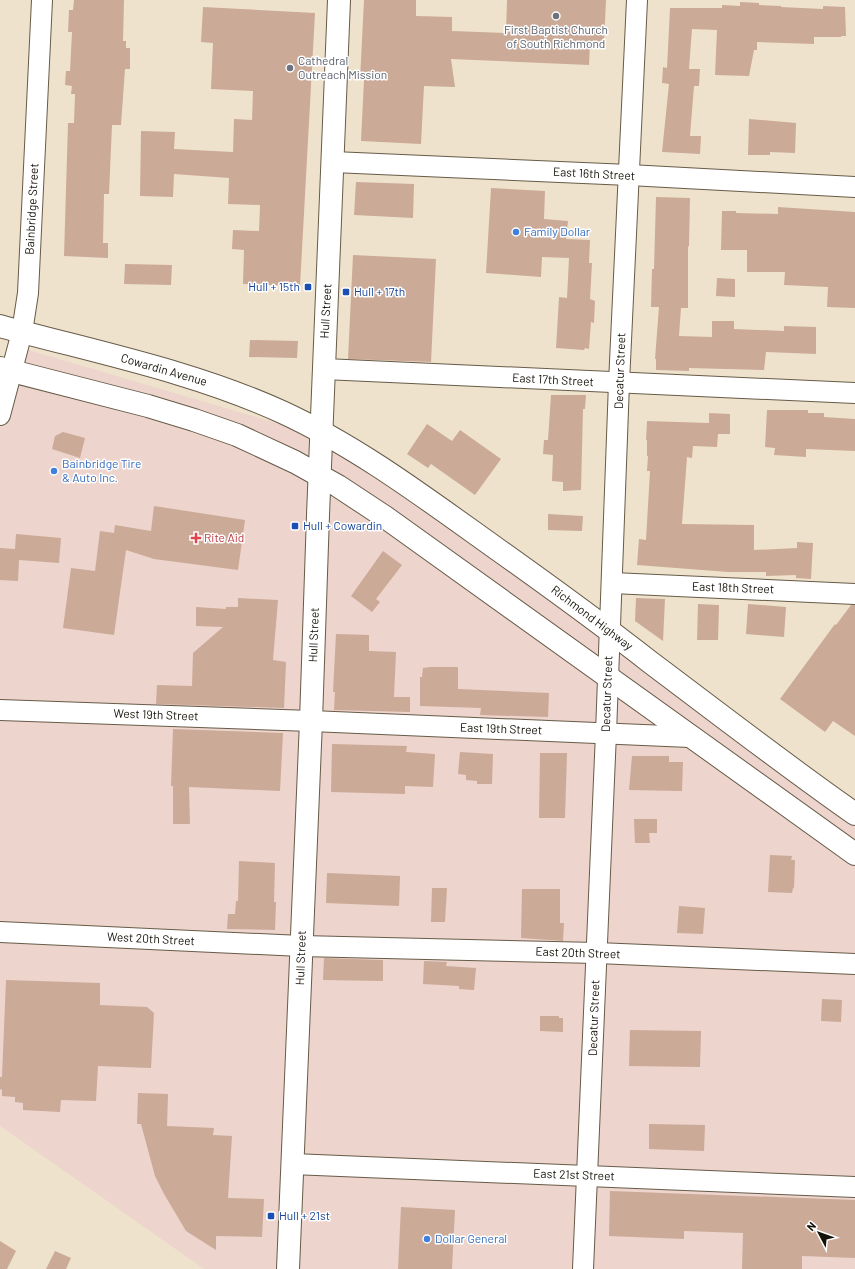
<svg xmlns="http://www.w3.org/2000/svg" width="855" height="1269" viewBox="0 0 855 1269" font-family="Barlow,sans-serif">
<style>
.industrial{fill:#edd4cc}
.building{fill:#cbaa98}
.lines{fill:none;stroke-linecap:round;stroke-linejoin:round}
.minor-casing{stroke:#675b48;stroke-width:22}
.major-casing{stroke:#675b48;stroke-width:24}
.minor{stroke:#fff;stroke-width:20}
.major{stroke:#fff;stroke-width:22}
.worship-dot{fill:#6b7280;stroke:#fff;stroke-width:1.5}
.shop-dot{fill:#3f7fe0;stroke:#fff;stroke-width:1.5}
.transit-dot{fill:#1a4fb4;stroke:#fff;stroke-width:1.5}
.health-dot{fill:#e0444e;stroke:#fff;stroke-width:1.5}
.labels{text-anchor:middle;stroke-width:3;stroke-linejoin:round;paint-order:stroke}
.worship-label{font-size:12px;fill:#5b616d;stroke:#fff}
.street-label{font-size:12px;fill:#151109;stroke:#fff}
.shop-label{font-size:12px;fill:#366cbe;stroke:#fff;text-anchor:start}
.transit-label{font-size:12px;fill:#164399;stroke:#fff;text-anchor:start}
.health-label{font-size:12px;fill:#be3a42;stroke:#fff;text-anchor:start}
</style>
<rect width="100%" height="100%" fill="#efe2cc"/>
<polygon class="industrial" points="22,348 337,441 855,818 855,1269 204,1269 0,1126 0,426"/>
<g class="building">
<polygon points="74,0 124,0 123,41 126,41 126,48 130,48 130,69 125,69 121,125 112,125 109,194 104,194 103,243 108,243 108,258 64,256 68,123 74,123 75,94 71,94 72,86 65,85 66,71 70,71 72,32 68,32 69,10 73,10"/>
<polygon points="364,0 416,0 416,16 452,17 452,31 506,33 507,0 606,0 604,43 590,43 589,65 451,59 455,87 424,86 421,144 361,141 364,80 360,80"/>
<polygon points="740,2 759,3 759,5 781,6 781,7 823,9 823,6 845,7 846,36 841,36 841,37 814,37 814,44 757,42 757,50 754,50 749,76 715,75 717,30 692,29 689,69 700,69 699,86 694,86 690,136 701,136 700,154 662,152 669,84 662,83 663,67 667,68 670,8 722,8 722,5 740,6"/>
<polygon points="203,7 315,13 300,286 243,284 244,250 232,249 233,230 259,231 260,205 228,204 229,178 174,174 173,197 140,196 141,131 175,132 174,149 233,152 234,119 252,120 253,91 211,89 213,43 201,42"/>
<polygon points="749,119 796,123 795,153 770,152 770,155 748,155"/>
<polygon points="356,182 414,184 413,218 354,215"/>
<polygon points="491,188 545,191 544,219 568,221 566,239 590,240 589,263 592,263 590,299 595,301 594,323 591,322 589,349 585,348 584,350 556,348 559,297 567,298 569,258 542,257 541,277 486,273"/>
<polygon points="656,197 690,198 689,246 688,247 688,308 681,308 679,336 712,337 712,321 734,321 734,329 784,331 784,326 816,327 816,354 766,352 764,370 689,368 689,371 656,370 656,359 655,359 659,307 651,307 652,269 654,269"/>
<polygon points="778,207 855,212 855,308 827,307 828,287 784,285 785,272 747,272 747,250 721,250 722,211 736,211 736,213 778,214"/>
<polygon points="353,255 436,259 431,362 348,359"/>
<polygon points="125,264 172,265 171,285 124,284"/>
<polygon points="717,278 735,279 735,297 716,296"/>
<polygon points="250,340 298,341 297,358 249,357"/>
<polygon points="551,395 586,395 585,409 583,409 581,490 563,491 563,482 552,481 553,455 543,454 544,440 548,440"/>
<polygon points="767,410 808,410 808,413 824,413 824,417 855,419 855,451 806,449 806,457 774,455 775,448 765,447"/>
<polygon points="709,413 730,414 730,434 718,434 717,447 693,446 692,458 687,457 682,524 754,525 754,550 797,548 797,542 813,543 811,579 796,578 796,575 766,576 766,572 728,572 637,565 639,539 646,540 650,471 647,471 648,456 647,456 647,440 646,440 647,421 709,423"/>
<polygon points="427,424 452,441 460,430 501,459 475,495 431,464 428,468 407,454"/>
<polygon points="63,432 85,438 80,458 52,449 55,436"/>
<polygon points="154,506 245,520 238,570 154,559 126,550 114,635 63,628 71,568 95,571 100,531 114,533 115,525 151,531"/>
<polygon points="548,514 583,516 582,531 548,530"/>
<polygon points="16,534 61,538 59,563 19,560 18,581 0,580 0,548 15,549"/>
<polygon points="383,551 402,565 376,599 380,602 372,612 351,596"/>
<polygon points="238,598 278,600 273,660 286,662 284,708 156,704 157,685 192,686 193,653 223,627 196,626 196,607 226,609 226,607 238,607"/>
<polygon points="636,598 665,599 663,641 635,621"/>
<polygon points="698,604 719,605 718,640 697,640"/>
<polygon points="748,604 786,607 784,637 746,634"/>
<polygon points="851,605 855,605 855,736 833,721 825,732 780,699 835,624 836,625"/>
<polygon points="336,634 369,635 369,651 396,652 394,697 410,697 410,712 334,710 335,692 333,692"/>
<polygon points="431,667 458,667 458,689 549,693 548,717 480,715 481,708 420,706 420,677 422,677 423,668"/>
<polygon points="173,729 283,733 280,791 189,787 190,824 173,824 173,786 171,786"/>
<polygon points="332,744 407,746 406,752 435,754 433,787 405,786 405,794 331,792"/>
<polygon points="460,752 493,754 492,784 477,784 477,781 466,780 466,775 458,774"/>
<polygon points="540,753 567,753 565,818 539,818"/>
<polygon points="632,756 669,756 669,762 683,762 682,791 629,790"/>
<polygon points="634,819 657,819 657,833 649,833 650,843 635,843"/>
<polygon points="770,855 792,856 791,860 795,860 794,888 793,888 792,893 768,892"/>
<polygon points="239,861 275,863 274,902 276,902 275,930 227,929 228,914 235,914 236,901 238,901"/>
<polygon points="327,873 400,876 399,906 326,903"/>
<polygon points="432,888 447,888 445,922 431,922"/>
<polygon points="522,889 560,889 560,923 564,923 563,941 521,938"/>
<polygon points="679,906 705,908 703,934 677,933"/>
<polygon points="324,958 383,960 383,981 323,980"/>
<polygon points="424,961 447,962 446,966 476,968 474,990 459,989 459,986 423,984"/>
<polygon points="6,980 100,983 100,1005 147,1007 154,1013 151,1068 98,1066 96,1101 61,1100 60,1112 23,1110 23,1103 15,1102 15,1097 2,1096 2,1090 0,1089 0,1077 2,1077"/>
<polygon points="822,999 842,1000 841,1022 821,1021"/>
<polygon points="540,1016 559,1016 559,1018 563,1018 563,1032 540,1031"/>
<polygon points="630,1030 701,1031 700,1067 629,1066"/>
<polygon points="138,1093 168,1094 167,1126 214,1128 213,1135 232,1136 228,1198 264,1199 262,1237 216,1236 216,1250 186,1231 164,1194 155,1176 141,1124 137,1124"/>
<polygon points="649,1124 705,1125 704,1151 649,1149"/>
<polygon points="610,1191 855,1200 855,1258 802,1256 802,1269 742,1269 743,1233 684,1231 684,1239 609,1236"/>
<polygon points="401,1207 455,1210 452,1269 398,1269"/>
<polygon points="0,1241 16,1251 7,1269 0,1269"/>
<polygon points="55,1251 71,1258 66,1269 46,1269"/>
</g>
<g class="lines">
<defs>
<g id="minor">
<polyline points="333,162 629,175 855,187"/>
<polyline points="324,369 855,393"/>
<polyline points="0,415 22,332 28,293 42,0"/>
<polyline points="612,583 855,594"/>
<polyline points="0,710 311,721 690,737"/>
<polyline points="0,932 301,946 597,953 855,964"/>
<polyline points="292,1164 855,1187"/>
<polyline points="583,1269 606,733 619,383 637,0"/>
</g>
<g id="major">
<path d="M0,326C95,352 192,371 282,412C360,448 428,500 497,549C549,586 600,623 650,662C718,713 785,765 855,814"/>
<polyline points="0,368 148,406 194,420 237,435 295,462 338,486 385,517 855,854"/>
<polyline points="288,1269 311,721 318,515 339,0"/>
</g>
</defs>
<use href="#minor" class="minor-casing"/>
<use href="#major" class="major-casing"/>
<use href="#minor" class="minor"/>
<use href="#major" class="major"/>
</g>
<g class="worship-dot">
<circle cx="556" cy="16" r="4"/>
<circle cx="290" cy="68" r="4"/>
</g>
<g class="shop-dot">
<circle cx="516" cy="232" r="4"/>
<circle cx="54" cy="471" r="4"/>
<circle cx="427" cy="1239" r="4"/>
</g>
<g class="transit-dot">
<rect x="304" y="283" width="8" height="8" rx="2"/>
<rect x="342" y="288" width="8" height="8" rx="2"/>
<rect x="291" y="522" width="8" height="8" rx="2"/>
<rect x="267" y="1212" width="8" height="8" rx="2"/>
</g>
<path class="health-dot" d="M194 532h4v4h4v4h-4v4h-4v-4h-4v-4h4z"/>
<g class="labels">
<g class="worship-label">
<text x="556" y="34">First Baptist Church<tspan x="556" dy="14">of South Richmond</tspan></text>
<text x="298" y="65" text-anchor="start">Cathedral<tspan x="298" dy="14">Outreach Mission</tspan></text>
</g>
<g class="street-label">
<text transform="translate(594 174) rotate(3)" y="4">East 16th Street</text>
<text transform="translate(32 209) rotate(-87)" y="4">Bainbridge Street</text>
<text transform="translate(326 311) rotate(-87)" y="4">Hull Street</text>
<text transform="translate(164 370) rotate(16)" y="4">Cowardin Avenue</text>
<text transform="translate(620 371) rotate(-88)" y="4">Decatur Street</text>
<text transform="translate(553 380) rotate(3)" y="4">East 17th Street</text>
<text transform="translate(733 588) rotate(2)" y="4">East 18th Street</text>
<text transform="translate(592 618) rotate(37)" y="4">Richmond Highway</text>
<text transform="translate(314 635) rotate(-88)" y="4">Hull Street</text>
<text transform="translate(607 694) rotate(-88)" y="4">Decatur Street</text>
<text transform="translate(156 715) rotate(2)" y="4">West 19th Street</text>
<text transform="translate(501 729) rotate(2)" y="4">East 19th Street</text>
<text transform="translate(151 939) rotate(3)" y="4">West 20th Street</text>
<text transform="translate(578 953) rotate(2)" y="4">East 20th Street</text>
<text transform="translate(301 958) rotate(-88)" y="4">Hull Street</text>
<text transform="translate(594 1018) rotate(-88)" y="4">Decatur Street</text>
<text transform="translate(574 1175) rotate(2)" y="4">East 21st Street</text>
</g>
<g class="shop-label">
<text x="524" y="236">Family Dollar</text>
<text x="62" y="468">Bainbridge Tire<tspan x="62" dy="14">&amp; Auto Inc.</tspan></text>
<text x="435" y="1243">Dollar General</text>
</g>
<g class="transit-label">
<text x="300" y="291" text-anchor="end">Hull + 15th</text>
<text x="354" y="296">Hull + 17th</text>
<text x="303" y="530">Hull + Cowardin</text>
<text x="279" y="1220">Hull + 21st</text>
</g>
<g class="health-label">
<text x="204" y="542">Rite Aid</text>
</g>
</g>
<g transform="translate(819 1233) rotate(311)" stroke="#ffffff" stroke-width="3" paint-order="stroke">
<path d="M0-3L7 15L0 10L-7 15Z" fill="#151109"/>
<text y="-6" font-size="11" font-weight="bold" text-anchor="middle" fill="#151109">N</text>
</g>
</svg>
